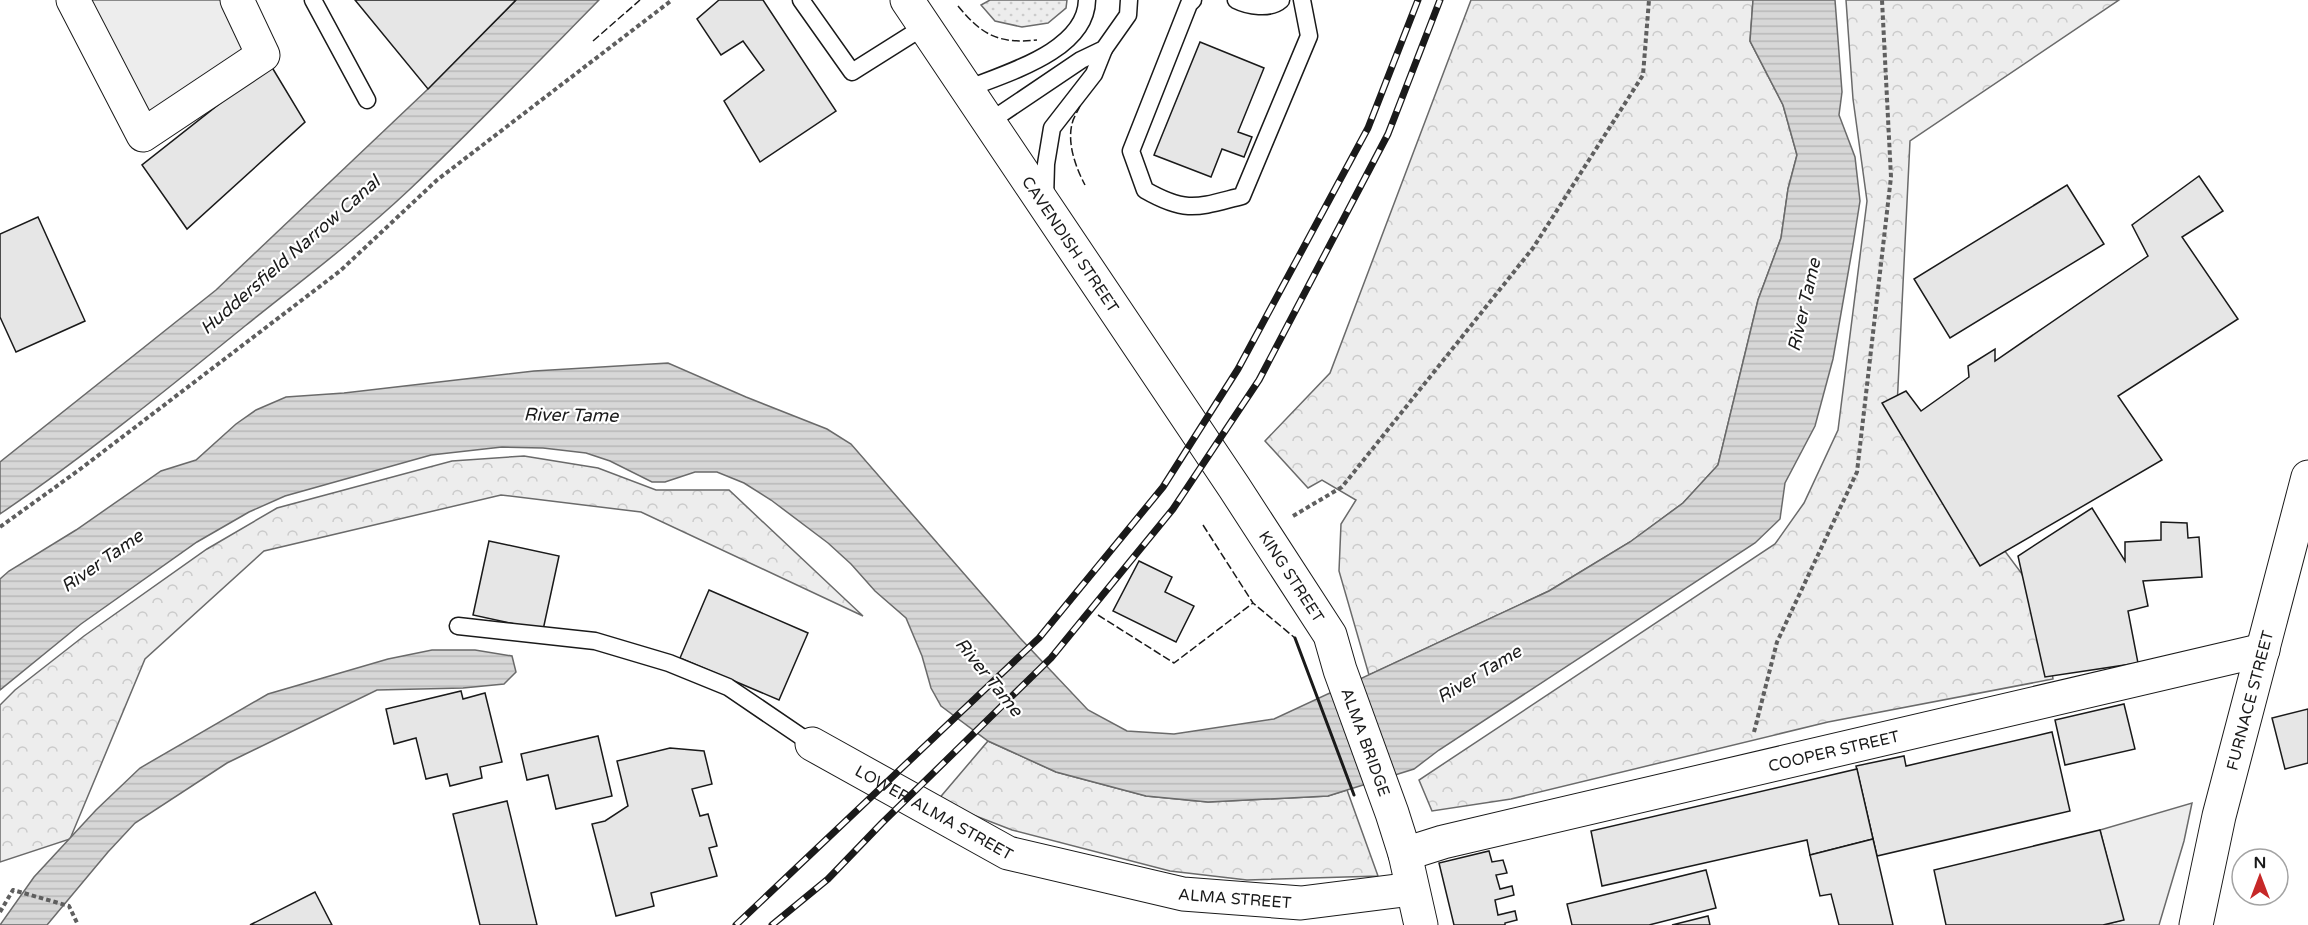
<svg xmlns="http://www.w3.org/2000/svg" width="2308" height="925" viewBox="0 0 2308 925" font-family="'Varela Round',sans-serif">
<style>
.grass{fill:url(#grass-dots);stroke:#6a6a6a;stroke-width:1.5}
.forest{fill:url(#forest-crowns);stroke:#6a6a6a;stroke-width:1.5}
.pitch{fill:#ededed;stroke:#6a6a6a;stroke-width:1.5}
.water{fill:url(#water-rules);stroke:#6a6a6a;stroke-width:1.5}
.building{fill:#e6e6e6;stroke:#1a1a1a;stroke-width:1.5}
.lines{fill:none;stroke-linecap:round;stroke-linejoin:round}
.service-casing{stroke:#1a1a1a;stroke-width:19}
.minor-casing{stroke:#1a1a1a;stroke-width:35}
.primary-casing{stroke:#1a1a1a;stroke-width:35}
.path{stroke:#5f5f5f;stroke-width:4;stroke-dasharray:4.5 3;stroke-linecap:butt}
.service{stroke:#fff;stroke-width:16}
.minor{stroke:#fff;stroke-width:33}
.primary{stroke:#fff;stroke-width:33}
.rail-casing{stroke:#1a1a1a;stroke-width:7}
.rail{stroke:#fff;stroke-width:4.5;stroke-dasharray:14;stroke-linecap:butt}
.fence{stroke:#1a1a1a;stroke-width:1.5;stroke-dasharray:8 3;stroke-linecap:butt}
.wall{stroke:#1a1a1a;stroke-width:3}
.labels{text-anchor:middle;stroke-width:4.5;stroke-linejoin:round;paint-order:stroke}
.street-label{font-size:16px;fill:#1a1a1a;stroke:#fff}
.water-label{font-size:18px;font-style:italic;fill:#1a1a1a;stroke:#fff}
</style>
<defs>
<pattern id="grass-dots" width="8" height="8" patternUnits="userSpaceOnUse" patternTransform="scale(1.5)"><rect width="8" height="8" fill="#ededed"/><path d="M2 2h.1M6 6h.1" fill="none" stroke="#cbcbcb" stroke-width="1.8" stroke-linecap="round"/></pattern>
<pattern id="forest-crowns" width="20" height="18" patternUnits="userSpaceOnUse" patternTransform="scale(1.5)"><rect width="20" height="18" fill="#ededed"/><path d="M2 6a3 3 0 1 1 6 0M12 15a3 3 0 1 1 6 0" fill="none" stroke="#cbcbcb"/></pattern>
<pattern id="water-rules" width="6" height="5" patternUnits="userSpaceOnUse" patternTransform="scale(1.5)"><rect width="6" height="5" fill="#d7d7d7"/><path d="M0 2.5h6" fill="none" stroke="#b8b8b8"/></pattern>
</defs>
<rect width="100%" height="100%" fill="#fff"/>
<polygon class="grass" points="990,0 1067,0 1066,8 1048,23 1022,27 995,21 981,5"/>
<g class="forest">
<polygon points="1471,0 1753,0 1750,41 1783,105 1797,155 1788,189 1781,238 1758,300 1718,465 1683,503 1630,542 1549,591 1369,675 1339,571 1341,524 1356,500 1322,480 1308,488 1265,441 1330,373"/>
<polygon points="1846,0 2119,0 1910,141 1897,407 2040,598 2053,679 1828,722 1511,799 1432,811 1419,780 1775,544 1804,503 1838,430 1867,201 1853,99"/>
<polygon points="524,456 598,468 656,490 729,490 863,616 641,512 501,495 264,551 145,659 70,839 0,862 0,705 15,690 84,636 207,549 277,508 452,461"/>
<polygon points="988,741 1056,772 1146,796 1208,802 1328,796 1347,790 1378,876 1247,880 1170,871 1012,830 937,801"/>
</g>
<g class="pitch">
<polygon points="80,0 237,0 263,55 143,135"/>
<polygon points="2192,803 2184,841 2159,925 2103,925 2123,920 2100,830"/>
</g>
<g class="water">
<path d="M516,0H599C536,64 474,128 409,190C358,238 300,282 245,326C165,391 85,456 0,514V462L216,290L428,89Z"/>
<polygon points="1753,0 1835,0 1842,92 1839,115 1855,157 1860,201 1853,245 1833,359 1815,426 1785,483 1780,519 1755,543 1439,750 1414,769 1328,796 1208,802 1146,796 1056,772 988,741 941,706 931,688 922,656 906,618 875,591 851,564 828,543 771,500 744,483 717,472 695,472 665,482 652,482 610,461 586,453 543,448 502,447 431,455 285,496 249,512 197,542 81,624 0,690 0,579 9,571 76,530 161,471 196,460 236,424 256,410 286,397 344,393 534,371 668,363 746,397 827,429 851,444 1020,638 1088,710 1127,731 1174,734 1274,719 1549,591 1630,542 1683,503 1718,465 1758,300 1781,238 1788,189 1797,155 1783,105 1750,41"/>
<polygon points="432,650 475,650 512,656 516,672 504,684 463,688 377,690 227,763 135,823 108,852 47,925 0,925 34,877 96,810 140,768 268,694 388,659"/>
</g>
<g class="building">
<polygon points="355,0 516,0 428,89"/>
<polygon points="719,0 763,0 836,111 760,162 724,101 764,70 743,41 721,55 697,19"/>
<polygon points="1200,42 1264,68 1238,132 1252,137 1244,157 1222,149 1211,177 1154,155"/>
<polygon points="270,64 305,122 187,229 142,165"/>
<polygon points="2199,176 2223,211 2182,237 2238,319 2118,396 2162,460 1980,566 1882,403 1906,391 1921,411 1969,377 1968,366 1995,349 1995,361 2148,256 2132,225"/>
<polygon points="2067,185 2104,244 1950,338 1914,279"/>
<polygon points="38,217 85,321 16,352 0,317 0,234"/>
<polygon points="2092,508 2125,561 2125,542 2161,540 2161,522 2187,523 2188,538 2199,537 2202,577 2143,581 2148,606 2128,611 2138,663 2045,677 2018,556"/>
<polygon points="489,541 559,556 543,630 473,615"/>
<polygon points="1139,561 1172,577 1165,592 1194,606 1176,642 1113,611"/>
<polygon points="709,590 808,633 779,700 680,658"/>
<polygon points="461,691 463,699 485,693 502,762 480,767 482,778 450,786 447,774 426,779 416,738 394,744 386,709"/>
<polygon points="2124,704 2135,749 2065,765 2055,720"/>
<polygon points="2308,709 2308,763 2285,769 2272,718"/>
<polygon points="2052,732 2070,811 1877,856 1856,766 1904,756 1906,766"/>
<polygon points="598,736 612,796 556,809 548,775 527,780 521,754"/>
<polygon points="670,748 704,751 712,784 692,789 700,816 708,814 717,846 709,848 717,876 651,893 654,906 616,916 592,824 605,821 628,806 617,761"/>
<polygon points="1857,769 1873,839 1810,855 1807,840 1602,886 1591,831"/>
<polygon points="507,801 537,925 480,925 453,814"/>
<polygon points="2100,830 2124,920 2103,925 1946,925 1934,870"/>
<polygon points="1873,839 1893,925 1839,925 1831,894 1820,896 1810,855"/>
<polygon points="1489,851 1492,862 1503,860 1507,873 1496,875 1500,889 1512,886 1514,895 1495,900 1498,915 1515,911 1517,920 1505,923 1505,925 1454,925 1439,863"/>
<polygon points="1706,870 1716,908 1649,925 1572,925 1567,904"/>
<polygon points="315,892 332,925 250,925"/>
<polygon points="1708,916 1710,925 1672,925"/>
</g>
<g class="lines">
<defs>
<g id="service">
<polyline points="313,0 367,100"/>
<polyline points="801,0 852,72 925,26"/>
<path d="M1193,0L1189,4L1131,151L1145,190C1187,214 1198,207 1242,196L1309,36L1302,0"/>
<path d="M1236,0C1248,6 1270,10 1281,0"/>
<path d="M967,89C1006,73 1086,51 1087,0"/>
<polyline points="989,122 1081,60 1104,49 1128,15 1129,0"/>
<polyline points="1045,199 1046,164 1052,128 1094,74 1104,49"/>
<polyline points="458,626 595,641 669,663 728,687 812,744"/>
</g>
<g id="minor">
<polyline points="73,0 143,135 263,55 237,0"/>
<path id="s1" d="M812,744L1008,853L1183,894L1301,903L1412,889"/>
<path id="s2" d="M1405,854L1443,842L2263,650"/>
<path id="s3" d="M2196,925L2219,816L2308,477"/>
</g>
<g id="primary">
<path id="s4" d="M907,0L1234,487L1330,635L1340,670L1392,813L1405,854L1421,925"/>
</g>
</defs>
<use href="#service" class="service-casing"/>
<use href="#minor" class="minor-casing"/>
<use href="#primary" class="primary-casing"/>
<g class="path">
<polyline points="1293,516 1342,487 1533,248 1643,75 1649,0"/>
<polyline points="0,527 79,470 340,271 437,180 672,0"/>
<polyline points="1754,732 1777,642 1857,472 1891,177 1882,0"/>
<polyline points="0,912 13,890 69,906 78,925"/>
</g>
<use href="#service" class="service"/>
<use href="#minor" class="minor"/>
<use href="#primary" class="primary"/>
<defs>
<g id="rail">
<polyline points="736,925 1039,638 1163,487 1238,369 1368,128 1418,0"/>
<polyline points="772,925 828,879 882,823 1051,658 1173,509 1259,380 1388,134 1440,0"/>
</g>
</defs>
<use href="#rail" class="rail-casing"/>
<use href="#rail" class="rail"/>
<g class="fence">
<path d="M958,6C982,35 998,44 1037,40"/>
<polyline points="593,41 640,0"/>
<path d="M1080,106C1078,111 1073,118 1072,124C1067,144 1076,168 1085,185"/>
<polyline points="1203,525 1253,603 1295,638"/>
<polyline points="1098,615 1174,663 1253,603"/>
</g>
<polyline class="wall" points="1295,638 1354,795"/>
</g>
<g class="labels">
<g class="street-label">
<text dy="6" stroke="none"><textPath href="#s4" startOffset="294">CAVENDISH STREET</textPath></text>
<text dy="6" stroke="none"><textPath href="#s4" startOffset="693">KING STREET</textPath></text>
<text dy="6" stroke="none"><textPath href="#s3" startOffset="231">FURNACE STREET</textPath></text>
<text dy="6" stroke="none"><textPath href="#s4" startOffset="876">ALMA BRIDGE</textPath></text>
<text dy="6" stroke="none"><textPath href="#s2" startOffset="441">COOPER STREET</textPath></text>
<text dy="6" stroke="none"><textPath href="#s1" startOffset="140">LOWER ALMA STREET</textPath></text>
<text dy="6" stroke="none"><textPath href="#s1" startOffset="456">ALMA STREET</textPath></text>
</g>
<g class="water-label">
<text transform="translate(290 255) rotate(-41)" y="6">Huddersfield Narrow Canal</text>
<text transform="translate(1804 305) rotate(-77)" y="6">River Tame</text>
<text transform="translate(571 415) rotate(1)" y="6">River Tame</text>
<text transform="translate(102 561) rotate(-35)" y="6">River Tame</text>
<text transform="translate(1479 674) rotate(-31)" y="6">River Tame</text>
<text transform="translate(989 677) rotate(51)" y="6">River Tame</text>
</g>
</g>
<g transform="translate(2260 877)"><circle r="28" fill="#ffffff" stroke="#a3a3a3" stroke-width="1.5"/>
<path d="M0-4.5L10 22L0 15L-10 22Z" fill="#c62828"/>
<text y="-9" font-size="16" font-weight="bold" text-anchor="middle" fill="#1a1a1a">N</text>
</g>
</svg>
